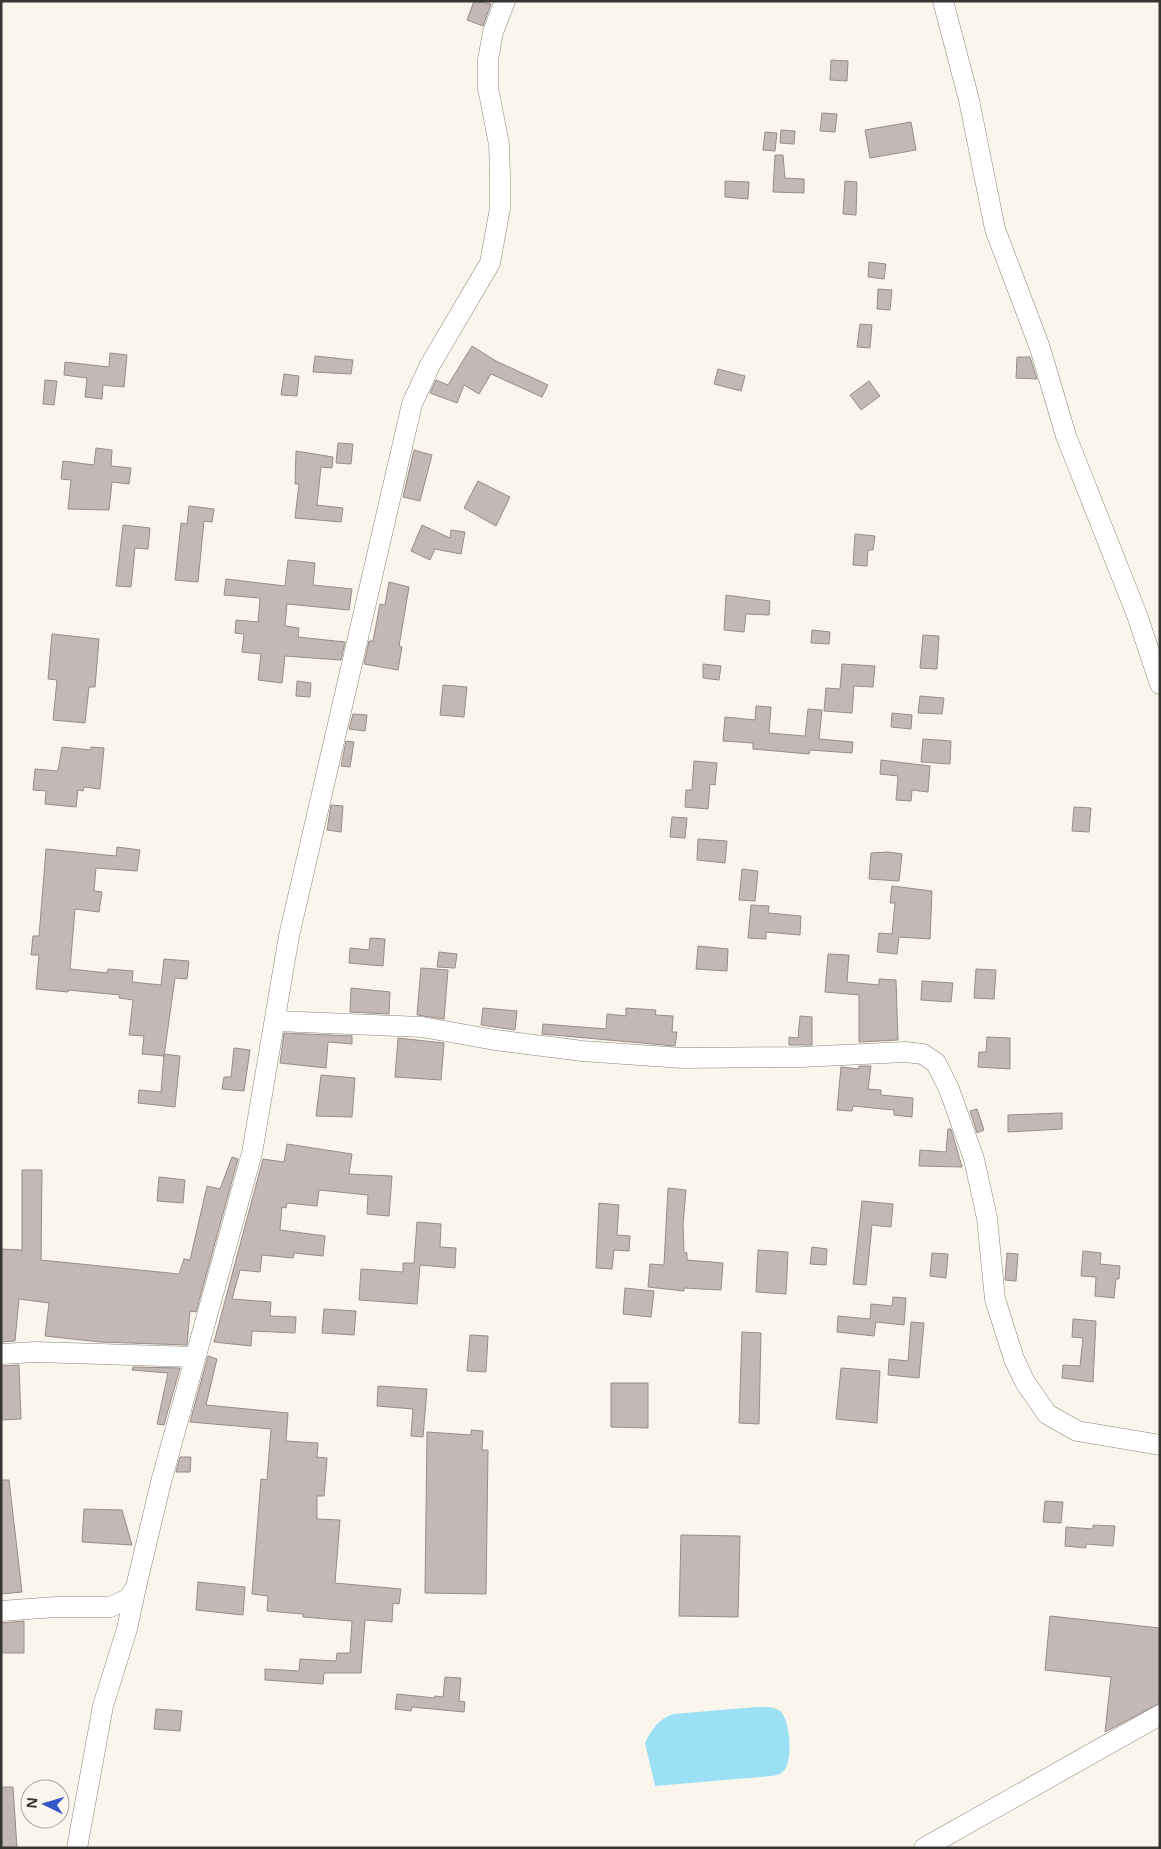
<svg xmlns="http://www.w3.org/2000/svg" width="1161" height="1849" viewBox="0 0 1161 1849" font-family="'Noto Sans',sans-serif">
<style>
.water{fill:#9ce0f5}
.building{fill:#c4b8b6;stroke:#978c8a}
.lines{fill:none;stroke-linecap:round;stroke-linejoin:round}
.minor-casing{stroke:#87847b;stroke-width:21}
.minor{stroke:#fff;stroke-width:20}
</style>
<rect width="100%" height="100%" fill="#faf6ec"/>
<path class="water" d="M757,1707C765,1707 774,1706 780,1711C790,1719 793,1758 785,1769C782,1774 777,1775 772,1776L655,1786L645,1743C651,1730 659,1719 673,1714Z"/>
<g class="building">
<polygon points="474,1 491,4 483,26 467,20"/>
<polygon points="831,60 848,61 847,81 830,80"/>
<polygon points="822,113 837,114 835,132 820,131"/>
<polygon points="911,122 916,150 870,158 865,130"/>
<polygon points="781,130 795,131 794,144 780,143"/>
<polygon points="765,132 777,133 775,151 763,150"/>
<polygon points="775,155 783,155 785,178 804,179 804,193 773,192"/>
<polygon points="725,181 749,182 748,199 725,197"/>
<polygon points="845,181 857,182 856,215 843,214"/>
<polygon points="869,262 886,264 884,279 868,277"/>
<polygon points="878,289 892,290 890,310 877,309"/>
<polygon points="860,324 872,325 870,348 857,347"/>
<polygon points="472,346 496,361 548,385 542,397 491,374 479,394 464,385 457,403 430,393 436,380 448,385"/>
<polygon points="110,353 127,355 124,387 103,385 102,399 85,397 87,378 64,375 65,362 109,367"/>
<polygon points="315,356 353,360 351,374 313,372"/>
<polygon points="1017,357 1030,357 1037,379 1016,378"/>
<polygon points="718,369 745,376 741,391 714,384"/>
<polygon points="284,374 299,376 297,396 281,395"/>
<polygon points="45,380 57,381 54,405 43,404"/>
<polygon points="869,381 880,396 861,410 850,395"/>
<polygon points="338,443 353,444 351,464 336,463"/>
<polygon points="96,448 112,450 111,466 131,468 129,484 112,482 109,510 68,509 71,480 61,479 63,461 94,465"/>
<polygon points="414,450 432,455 420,501 403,497"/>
<polygon points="296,451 333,457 332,468 321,467 317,505 343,508 341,522 295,518 299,484 295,484"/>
<polygon points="478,481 510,497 496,526 464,508"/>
<polygon points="189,506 214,509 212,522 204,521 198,582 175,580 181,523 187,524"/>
<polygon points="123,525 150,528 148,549 135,548 131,587 116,586"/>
<polygon points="422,525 450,538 451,530 465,532 461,554 435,549 430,560 411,551"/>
<polygon points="855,534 875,536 873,550 868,550 867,566 853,565"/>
<polygon points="288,560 315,563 313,585 352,589 349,610 287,604 285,626 299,628 298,637 345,642 341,660 285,656 282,683 258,680 261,654 242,652 244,634 235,633 236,620 258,622 260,598 224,595 226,579 285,586"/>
<polygon points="389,582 409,587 399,646 402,647 398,670 364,664 369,641 373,641 380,604 385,605"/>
<polygon points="726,595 770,601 769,615 746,614 744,632 724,630"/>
<polygon points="812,630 830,632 829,644 811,643"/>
<polygon points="52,634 99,639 95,687 89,687 85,723 53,720 57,680 48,679"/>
<polygon points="923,635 939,636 937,669 920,668"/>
<polygon points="703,664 721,666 719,680 703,678"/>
<polygon points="842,664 875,666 873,687 854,686 852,713 824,711 826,688 840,689"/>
<polygon points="297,681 311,683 310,697 296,696"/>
<polygon points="443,685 467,687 464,717 440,715"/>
<polygon points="920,696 944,698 942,714 918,713"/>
<polygon points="756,706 771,707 769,733 805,736 808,709 822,710 819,739 853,742 852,753 810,750 809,754 753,749 753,743 723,741 725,717 755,720"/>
<polygon points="892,713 912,715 911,729 891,727"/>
<polygon points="353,714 367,715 365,731 349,729"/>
<polygon points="923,739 951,741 950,764 921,762"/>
<polygon points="346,741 354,742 350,767 341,766"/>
<polygon points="62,747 91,750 91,747 104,748 100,789 84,787 83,791 78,790 76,807 45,804 46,791 33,790 35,769 58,771"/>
<polygon points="881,760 930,766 928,792 912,790 911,801 896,800 898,776 880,774"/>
<polygon points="694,761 717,763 715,785 710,784 708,809 685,807 686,790 692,790"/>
<polygon points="331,805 343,806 341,832 327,830"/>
<polygon points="1074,807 1091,808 1089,832 1072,831"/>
<polygon points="672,817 687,818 685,838 670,837"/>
<polygon points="698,839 727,841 725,863 697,860"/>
<polygon points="117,847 140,850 137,871 96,868 94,891 102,892 99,912 75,909 70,969 107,973 108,969 133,971 132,982 161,985 164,959 189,961 187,979 175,978 164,1056 142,1054 144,1036 129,1035 133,1000 119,998 120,995 68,990 68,992 36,989 39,955 31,955 33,936 39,936 46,849 116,856"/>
<polygon points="888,852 902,854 899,881 869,879 871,853"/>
<polygon points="742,869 758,871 755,901 739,900"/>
<polygon points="892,886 932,891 930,939 899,937 897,954 877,952 879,933 892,934 895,903 890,903"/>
<polygon points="751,905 769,906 768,913 801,916 800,935 766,932 766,939 748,938"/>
<polygon points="370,938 385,939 383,966 349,963 350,948 369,950"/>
<polygon points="698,946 728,949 727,971 696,969"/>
<polygon points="439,952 457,954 455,968 437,967"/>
<polygon points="828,954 849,955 847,982 879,985 879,979 896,980 898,1040 859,1042 859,995 825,992"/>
<polygon points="421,968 448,970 444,1019 417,1015"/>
<polygon points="976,969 996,970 994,999 974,998"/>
<polygon points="922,981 953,983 951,1002 921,1000"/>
<polygon points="351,988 390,992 389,1014 350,1012"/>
<polygon points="483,1008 517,1011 515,1030 481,1025"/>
<polygon points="626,1008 656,1010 655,1015 673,1016 672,1032 677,1032 675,1046 542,1034 543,1024 606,1029 607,1014 626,1016"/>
<polygon points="800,1016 812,1017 812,1045 789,1045 789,1037 798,1038"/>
<polygon points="284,1033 352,1036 352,1044 328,1042 326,1068 280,1063"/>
<polygon points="987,1037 1010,1038 1010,1069 978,1067 979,1052 986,1052"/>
<polygon points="398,1038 444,1043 441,1080 395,1077"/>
<polygon points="234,1048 250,1050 244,1091 222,1089 224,1077 231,1077"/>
<polygon points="164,1054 180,1056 175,1107 138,1103 139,1090 161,1092"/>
<polygon points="859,1066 871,1066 868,1089 881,1090 881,1095 913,1098 912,1117 894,1115 894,1110 853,1106 852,1111 837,1110 841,1067 859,1069"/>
<polygon points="321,1075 355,1078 352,1117 316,1116"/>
<polygon points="977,1109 984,1130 977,1133 970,1111"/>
<polygon points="1062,1113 1062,1129 1008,1132 1008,1115"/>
<polygon points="948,1129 951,1129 962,1167 919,1166 920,1150 946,1152"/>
<polygon points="287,1144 352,1154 349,1174 392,1176 389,1216 367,1214 368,1195 319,1190 317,1206 287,1203 286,1208 282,1207 280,1230 325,1236 323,1256 294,1253 293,1258 262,1255 260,1272 240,1270 232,1299 271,1302 270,1316 296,1317 295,1333 252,1331 251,1346 214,1342 263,1159 284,1162"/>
<polygon points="232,1157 238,1159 196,1312 190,1311 187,1345 100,1342 45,1336 49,1303 19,1299 15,1341 1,1342 1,1249 22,1250 22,1170 42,1170 41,1260 179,1274 184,1259 190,1260 207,1186 220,1189"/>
<polygon points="159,1177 185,1180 183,1203 157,1201"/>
<polygon points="668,1188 686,1190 683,1225 684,1252 687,1253 687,1260 723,1263 721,1290 684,1288 684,1291 648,1287 650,1264 664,1265"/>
<polygon points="862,1201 893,1204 891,1227 872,1225 866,1285 853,1284"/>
<polygon points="599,1203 619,1205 617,1235 630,1236 629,1251 614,1250 612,1269 596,1268"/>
<polygon points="417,1222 441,1224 440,1247 456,1248 455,1268 420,1265 417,1304 359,1300 361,1269 403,1272 403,1263 414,1263"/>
<polygon points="812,1247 827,1249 826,1265 810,1264"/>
<polygon points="758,1250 788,1252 786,1294 756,1292"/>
<polygon points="1083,1251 1101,1253 1100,1264 1120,1266 1119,1279 1116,1279 1114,1298 1095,1296 1096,1277 1081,1276"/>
<polygon points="932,1253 948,1254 946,1278 930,1276"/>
<polygon points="1007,1253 1018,1254 1016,1281 1005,1280"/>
<polygon points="625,1288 654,1291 651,1317 623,1314"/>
<polygon points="893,1297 906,1298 904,1325 876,1322 874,1336 837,1332 838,1316 870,1319 871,1304 892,1306"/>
<polygon points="324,1309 356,1311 354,1335 322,1333"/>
<polygon points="1073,1319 1096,1321 1093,1382 1062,1378 1063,1365 1080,1366 1083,1338 1072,1337"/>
<polygon points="911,1322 924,1323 919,1378 888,1375 889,1359 908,1361"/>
<polygon points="742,1332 761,1333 759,1424 739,1423"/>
<polygon points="470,1335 488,1336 486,1372 467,1371"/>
<polygon points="208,1356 217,1359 206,1405 288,1413 286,1441 318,1443 317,1457 327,1458 324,1496 317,1496 317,1519 340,1520 335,1583 401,1589 399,1604 393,1603 392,1622 365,1620 361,1673 324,1673 323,1684 265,1680 265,1669 299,1671 300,1659 336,1661 337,1653 350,1653 352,1621 303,1617 303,1614 267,1611 268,1596 252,1594 261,1479 267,1480 271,1429 190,1422"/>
<polygon points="19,1365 21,1419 1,1420 1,1366"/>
<polygon points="133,1367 180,1368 164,1425 157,1424 168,1373 132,1370"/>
<polygon points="841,1368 880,1371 877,1423 836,1419"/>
<polygon points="611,1383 648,1383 648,1428 611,1427"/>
<polygon points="378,1386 427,1389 423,1437 411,1436 413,1409 377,1406"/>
<polygon points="471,1430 483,1431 482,1450 488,1450 486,1594 425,1593 427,1432 471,1435"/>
<polygon points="180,1457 191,1457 190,1472 176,1472"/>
<polygon points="1,1480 9,1480 22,1592 1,1594"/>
<polygon points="1045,1501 1063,1502 1061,1523 1043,1522"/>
<polygon points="84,1509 122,1510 132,1545 82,1542"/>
<polygon points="1093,1525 1115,1526 1113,1546 1086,1544 1086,1548 1065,1546 1066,1527 1093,1529"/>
<polygon points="681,1535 740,1536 738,1617 679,1616"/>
<polygon points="198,1582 245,1587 243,1615 196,1610"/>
<polygon points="1050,1616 1160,1628 1160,1703 1105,1732 1111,1677 1045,1670"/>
<polygon points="24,1621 24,1653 1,1653 1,1623"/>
<polygon points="445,1677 461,1678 459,1701 465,1702 464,1712 412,1707 411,1711 395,1709 397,1694 435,1698 435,1696 443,1697"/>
<polygon points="156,1709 182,1711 180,1731 154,1729"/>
<polygon points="1,1787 13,1787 17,1848 1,1848"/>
</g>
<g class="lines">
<defs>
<g id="minor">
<polyline points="943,1 969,100 995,229 1040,348 1066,436 1137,615 1160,684"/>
<polyline points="276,1021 422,1027 495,1040 582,1051 682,1058 802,1057 905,1052 923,1054 936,1063 949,1089 974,1159 987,1218 995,1299 1014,1359 1025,1382 1047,1414 1077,1431 1160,1445"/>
<polyline points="1,1354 36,1352 195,1357"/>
<polyline points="1,1611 56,1607 110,1607 128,1599 136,1587 161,1482 252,1153 289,936 412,404 430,365 490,263 500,208 500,176 499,144 488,88 488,60 493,32 505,1"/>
<polyline points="77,1848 103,1706 127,1629 136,1587"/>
<polyline points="924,1848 1160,1715"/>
</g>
</defs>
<use href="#minor" class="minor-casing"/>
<use href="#minor" class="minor"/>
</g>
<rect width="1161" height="1849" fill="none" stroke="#363531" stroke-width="5"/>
<g transform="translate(45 1804) rotate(275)"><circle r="24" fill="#faf6ec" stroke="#aca9a1"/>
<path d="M0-4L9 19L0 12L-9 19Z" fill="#3657c8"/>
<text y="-8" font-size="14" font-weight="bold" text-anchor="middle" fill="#363531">N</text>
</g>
</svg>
